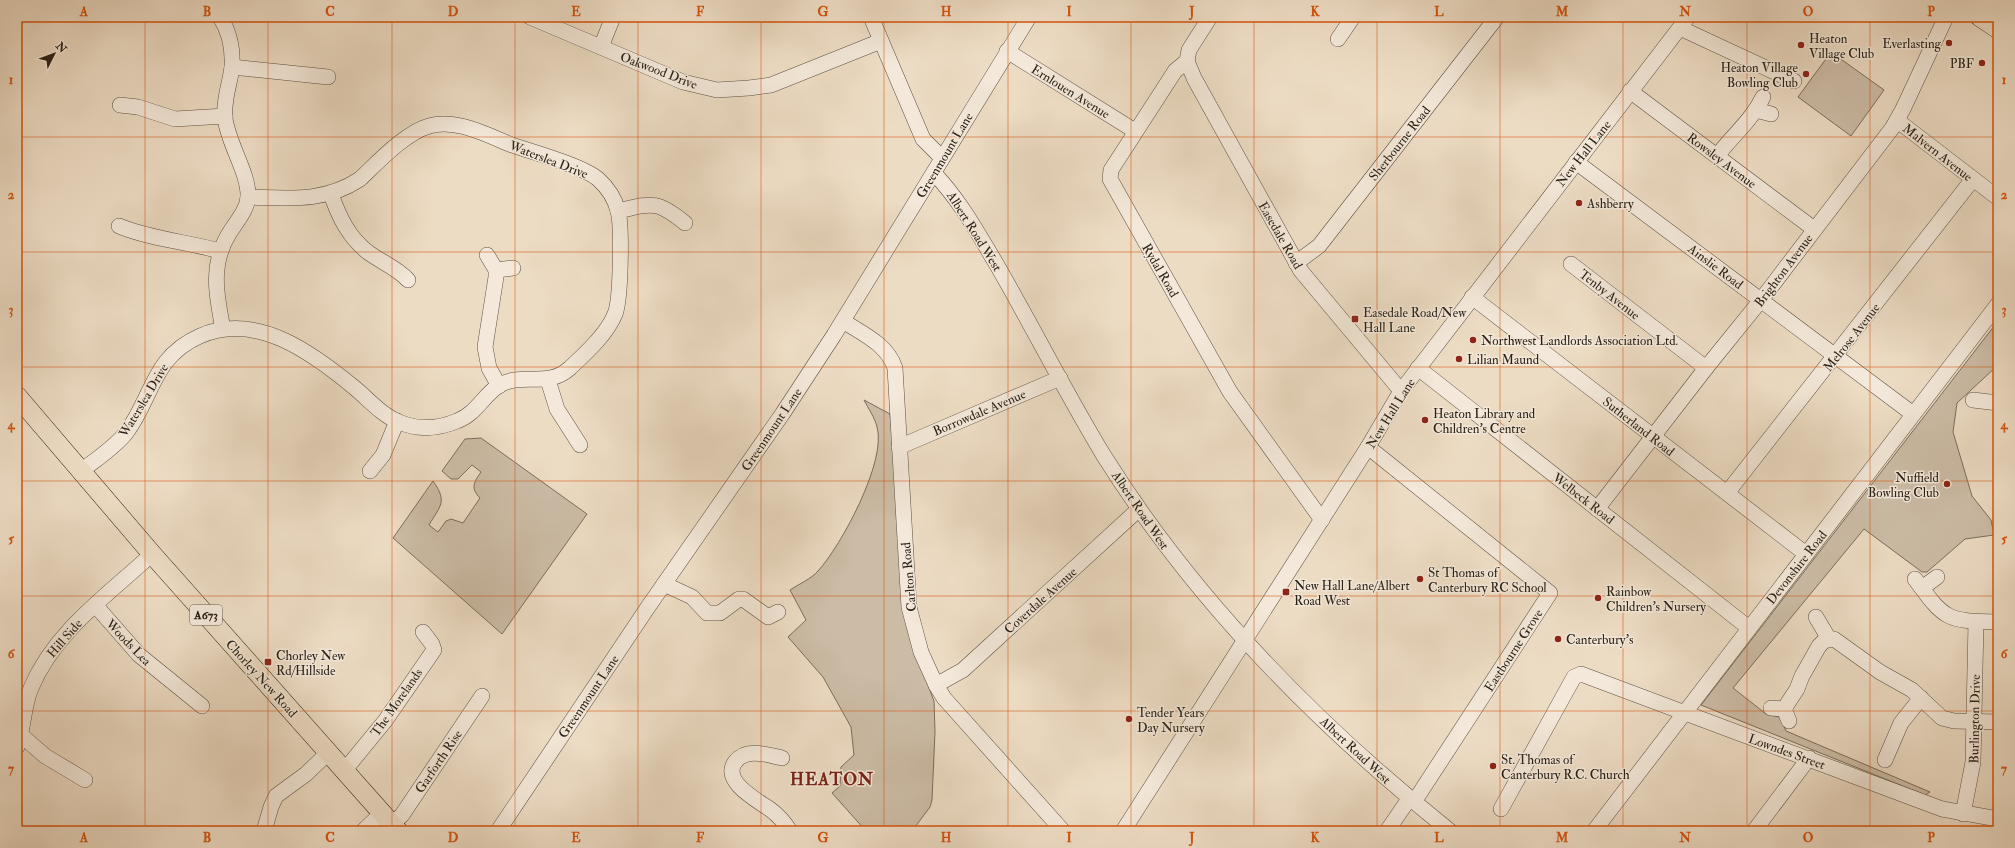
<svg xmlns="http://www.w3.org/2000/svg" width="2015" height="848" viewBox="0 0 2015 848" font-family="'IM FELL Double Pica',serif">
<style>
.green{fill:#ccbca6;stroke:#7a6e5e}
.lines{fill:none;stroke-linecap:round;stroke-linejoin:round}
.minor-casing{stroke:#5a5042;stroke-width:16}
.major-casing{stroke:#292116;stroke-width:20}
.minor{stroke:#f3e8d9;stroke-width:15}
.major{stroke:#eddcc4;stroke-width:19}
.grid{fill:none;stroke:#d5530d;stroke-width:1;stroke-opacity:0.55}
.poi-dot{fill:#8f2418;stroke:#f3e8d9;stroke-width:1.5}
.labels{text-anchor:middle;stroke-width:3;stroke-linejoin:round;paint-order:stroke}
.shield{fill:#f3e8d9;stroke:#665d50;stroke-width:1}
.shield-label{font-size:12px;font-weight:bold;fill:#292116}
.poi-label{font-size:13px;fill:#292116;stroke:#f3e8d9;text-anchor:start}
.street-label{font-size:13px;fill:#292116;stroke:#f3e8d9}
.district-label{font-size:17px;font-weight:bold;letter-spacing:1px;fill:#7a1f14;stroke:#f3e8d9}
.neatline{fill:none;stroke:#d5530d;stroke-width:1.5}
.grid-label{font-size:13px;text-anchor:middle;font-weight:bold;fill:#d5530d}
</style>
<rect width="100%" height="100%" fill="#eddcc4"/>
<filter id="stains"><feTurbulence type="fractalNoise" baseFrequency=".005" numOctaves="4"/><feColorMatrix values="0 0 0 0 .2 0 0 0 0 .09 0 0 0 0 .02 0 0 0 .5 -.17"/></filter>
<radialGradient id="worn" r=".72"><stop offset=".6" stop-color="#630" stop-opacity="0"/><stop offset="1" stop-color="#630" stop-opacity=".3"/></radialGradient>
<g class="green">
<polygon points="1831,52 1884,90 1851,136 1798,97"/>
<polygon points="1998,321 1998,365 1957,403 1953,432 1972,496 1991,520 1994,535 1965,539 1927,572 1922,572 1864,529 1733,688 1766,714 1780,717 1786,731 1930,792 1925,795 1701,705"/>
<path d="M864,400L890,414L914,649L934,701L935,732L932,800L930,807L912,831H866L832,793L840,786L841,767L854,755L851,727L823,677L788,637L806,620L790,590C799,584 811,579 818,571C841,546 887,461 877,427C875,418 868,408 864,400Z"/>
<path d="M481,438L587,514L502,634L393,538L433,481C448,502 440,506 429,525L438,532L446,521L451,519L463,523L480,498C470,488 474,482 481,472L472,465L458,479H451L442,471L465,439Z"/>
</g>
<g class="lines">
<defs>
<g id="minor">
<path d="M220,17C229,31 233,49 232,67C230,84 223,100 225,118C228,144 249,173 248,197C247,210 237,221 230,232C210,263 216,294 223,329"/>
<polyline points="530,17 683,82 717,90 749,88 771,85 881,41"/>
<polyline points="871,17 923,139 942,158"/>
<polyline points="1210,17 1189,50 1187,61 1175,71 1111,170 1110,179 1230,392 1322,520"/>
<polyline points="1680,28 1794,81"/>
<polyline points="1338,39 1353,17"/>
<polyline points="601,47 613,17"/>
<polyline points="1007,51 1135,131"/>
<polyline points="1187,61 1194,78 1301,271 1401,391"/>
<polyline points="232,67 328,77"/>
<polyline points="1630,91 1814,229"/>
<polyline points="120,105 138,107 175,119 225,116"/>
<polyline points="1756,110 1771,114"/>
<polyline points="1898,121 1998,198"/>
<path d="M1717,156C1732,136 1752,120 1763,97"/>
<polyline points="1576,162 1913,414"/>
<path d="M934,173C960,201 975,228 994,260C1032,325 1065,392 1104,456C1195,601 1316,724 1450,831"/>
<path d="M331,194C339,217 349,238 369,253C383,263 397,268 408,280"/>
<path d="M618,211C652,203 657,200 685,223"/>
<path d="M119,226C151,239 187,242 220,251"/>
<polyline points="487,255 496,270 496,277 485,347 489,368 499,386"/>
<polyline points="1296,263 1319,246 1497,17"/>
<polyline points="1571,264 1706,368"/>
<polyline points="496,270 513,268"/>
<polyline points="1472,297 1806,554"/>
<path d="M843,321C863,334 887,344 895,368L909,607L921,652L936,685L944,698L1063,831"/>
<polyline points="1418,368 1749,628"/>
<polyline points="548,380 557,409 580,445"/>
<polyline points="1973,400 1998,403"/>
<polyline points="899,447 1060,378"/>
<polyline points="1368,447 1550,593 1414,802"/>
<polyline points="370,471 383,455 397,421"/>
<path d="M80,472C95,460 114,448 126,433C153,397 152,357 200,336C257,311 314,354 356,389C369,400 383,416 399,422C418,430 438,429 457,421C476,414 483,396 498,386C522,371 547,389 570,368C586,353 607,334 615,314C621,300 622,226 618,211C615,199 607,187 598,179C583,166 533,152 512,145C487,135 456,118 429,126C405,133 378,162 360,179C324,203 288,198 248,197"/>
<polyline points="1727,493 1973,179"/>
<polyline points="1597,509 1706,368 1761,300 1893,127 1903,109 1946,17"/>
<path d="M1915,579C1945,620 1946,621 1998,622"/>
<polyline points="664,584 692,597 707,613 720,613 739,599 743,599 768,617 778,612"/>
<polyline points="1922,588 1937,577"/>
<polyline points="96,606 139,655 202,706"/>
<polyline points="1816,617 1829,639"/>
<polyline points="936,685 963,670 1139,509"/>
<polyline points="1771,708 1784,709 1789,721"/>
<polyline points="1784,709 1797,689 1802,676 1819,646 1824,641 1834,639 1880,672 1912,690 1942,718 1954,721 1998,722"/>
<polyline points="21,735 45,756 85,780"/>
<path d="M17,747C24,728 23,707 31,688C55,631 108,595 152,554"/>
<path d="M782,758C768,755 746,747 735,762C721,782 759,801 771,810C779,816 785,823 790,831"/>
<polyline points="1885,760 1901,723 1921,698"/>
<polyline points="344,771 385,721 434,650 432,644 423,632"/>
<polyline points="1501,809 1574,677 1581,674 1942,809 1998,819"/>
<polyline points="1963,814 1973,762 1976,622"/>
<polyline points="392,824 402,815 482,696"/>
<polyline points="264,831 271,807 276,796 306,774 328,753"/>
<polyline points="363,831 382,813"/>
<polyline points="498,831 648,607 783,413 834,335 1029,17"/>
<polyline points="1123,831 1368,447 1401,391 1688,17"/>
<polyline points="1387,831 1409,799"/>
<polyline points="1594,831 1998,304"/>
<polyline points="1754,831 1809,758"/>
</g>
<g id="major">
<polyline points="1980,17 1998,29"/>
<polyline points="17,396 152,554 398,831"/>
</g>
</defs>
<use href="#minor" class="minor-casing"/>
<use href="#major" class="major-casing"/>
<use href="#minor" class="minor"/>
<use href="#major" class="major"/>
</g>
<path class="grid" d="M145,17V831M268,17V831M392,17V831M515,17V831M638,17V831M761,17V831M884,17V831M1008,17V831M1131,17V831M1254,17V831M1377,17V831M1500,17V831M1623,17V831M1747,17V831M1870,17V831M17,137H1998M17,252H1998M17,367H1998M17,481H1998M17,596H1998M17,711H1998"/>
<g class="poi-dot">
<circle cx="1949" cy="43" r="4"/>
<circle cx="1801" cy="45" r="4"/>
<circle cx="1982" cy="63" r="4"/>
<circle cx="1806" cy="74" r="4"/>
<circle cx="1579" cy="203" r="4"/>
<rect x="1351" y="315" width="8" height="8" rx="2"/>
<circle cx="1473" cy="340" r="4"/>
<circle cx="1459" cy="359" r="4"/>
<circle cx="1425" cy="420" r="4"/>
<circle cx="1947" cy="484" r="4"/>
<circle cx="1420" cy="579" r="4"/>
<rect x="1282" y="588" width="8" height="8" rx="2"/>
<circle cx="1598" cy="598" r="4"/>
<circle cx="1558" cy="639" r="4"/>
<rect x="264" y="658" width="8" height="8" rx="2"/>
<circle cx="1129" cy="719" r="4"/>
<circle cx="1493" cy="766" r="4"/>
</g>
<g class="labels">
<rect class="shield" x="190" y="605" width="32" height="20" rx="3"/>
<g class="shield-label">
<text x="206" y="619">A673</text>
</g>
<g class="poi-label">
<text x="1809" y="43">Heaton<tspan x="1809" dy="15">Village Club</tspan></text>
<text x="1941" y="48" text-anchor="end">Everlasting</text>
<text x="1974" y="68" text-anchor="end">PBF</text>
<text x="1798" y="72" text-anchor="end">Heaton Village<tspan x="1798" dy="15">Bowling Club</tspan></text>
<text x="1587" y="208">Ashberry</text>
<text x="1363" y="317">Easedale Road/New<tspan x="1363" dy="15">Hall Lane</tspan></text>
<text x="1481" y="345">Northwest Landlords Association Ltd.</text>
<text x="1467" y="364">Lilian Maund</text>
<text x="1433" y="418">Heaton Library and<tspan x="1433" dy="15">Children's Centre</tspan></text>
<text x="1939" y="482" text-anchor="end">Nuffield<tspan x="1939" dy="15">Bowling Club</tspan></text>
<text x="1428" y="577">St Thomas of<tspan x="1428" dy="15">Canterbury RC School</tspan></text>
<text x="1294" y="590">New Hall Lane/Albert<tspan x="1294" dy="15">Road West</tspan></text>
<text x="1606" y="596">Rainbow<tspan x="1606" dy="15">Children's Nursery</tspan></text>
<text x="1566" y="644">Canterbury's</text>
<text x="276" y="660">Chorley New<tspan x="276" dy="15">Rd/Hillside</tspan></text>
<text x="1137" y="717">Tender Years<tspan x="1137" dy="15">Day Nursery</tspan></text>
<text x="1501" y="764">St. Thomas of<tspan x="1501" dy="15">Canterbury R.C. Church</tspan></text>
</g>
<g class="street-label">
<text transform="translate(659 70) rotate(21)" y="5">Oakwood Drive</text>
<text transform="translate(1071 91) rotate(32)" y="5">Ernlouen Avenue</text>
<text transform="translate(1399 143) rotate(-52)" y="5">Sherbourne Road</text>
<text transform="translate(1938 152) rotate(38)" y="5">Malvern Avenue</text>
<text transform="translate(1583 153) rotate(-52)" y="5">New Hall Lane</text>
<text transform="translate(944 155) rotate(-59)" y="5">Greenmount Lane</text>
<text transform="translate(549 159) rotate(21)" y="5">Waterslea Drive</text>
<text transform="translate(1722 160) rotate(37)" y="5">Rowsley Avenue</text>
<text transform="translate(975 231) rotate(58)" y="5">Albert Road West</text>
<text transform="translate(1281 235) rotate(60)" y="5">Easedale Road</text>
<text transform="translate(1716 266) rotate(37)" y="5">Ainslie Road</text>
<text transform="translate(1161 270) rotate(60)" y="5">Rydal Road</text>
<text transform="translate(1783 270) rotate(-53)" y="5">Brighton Avenue</text>
<text transform="translate(1610 294) rotate(38)" y="5">Tenby Avenue</text>
<text transform="translate(1851 337) rotate(-52)" y="5">Melrose Avenue</text>
<text transform="translate(143 400) rotate(-59)" y="5">Waterslea Drive</text>
<text transform="translate(979 412) rotate(-23)" y="5">Borrowdale Avenue</text>
<text transform="translate(1390 413) rotate(-58)" y="5">New Hall Lane</text>
<text transform="translate(1639 426) rotate(38)" y="5">Sutherland Road</text>
<text transform="translate(771 429) rotate(-56)" y="5">Greenmount Lane</text>
<text transform="translate(1584 498) rotate(38)" y="5">Welbeck Road</text>
<text transform="translate(1141 510) rotate(56)" y="5">Albert Road West</text>
<text transform="translate(1796 567) rotate(-52)" y="5">Devonshire Road</text>
<text transform="translate(908 577) rotate(-95)" y="5">Carlton Road</text>
<text transform="translate(1040 600) rotate(-42)" y="5">Coverdale Avenue</text>
<text transform="translate(64 638) rotate(-49)" y="5">Hill Side</text>
<text transform="translate(129 642) rotate(46)" y="5">Woods Lea</text>
<text transform="translate(1513 650) rotate(-57)" y="5">Eastbourne Grove</text>
<text transform="translate(262 678) rotate(48)" y="5">Chorley New Road</text>
<text transform="translate(588 696) rotate(-56)" y="5">Greenmount Lane</text>
<text transform="translate(396 702) rotate(-55)" y="5">The Morelands</text>
<text transform="translate(1974 719) rotate(-89)" y="5">Burlington Drive</text>
<text transform="translate(1356 750) rotate(43)" y="5">Albert Road West</text>
<text transform="translate(1787 751) rotate(20)" y="5">Lowndes Street</text>
<text transform="translate(438 761) rotate(-56)" y="5">Garforth Rise</text>
</g>
<g class="district-label">
<text x="832" y="785">HEATON</text>
</g>
</g>
<rect width="2015" height="848" fill="none" stroke="#eddcc4" stroke-width="44"/>
<g transform="translate(54 54) rotate(48)" stroke="#f3e8d9" stroke-width="3" paint-order="stroke">
<path d="M0-3L7 15L0 10L-7 15Z" fill="#292116"/>
<text y="-6" font-size="11" font-weight="bold" text-anchor="middle" fill="#292116">N</text>
</g>
<rect x="22" y="22" width="1971" height="804" class="neatline"/>
<g class="grid-label">
<text x="84" y="16">A</text>
<text x="207" y="16">B</text>
<text x="330" y="16">C</text>
<text x="453" y="16">D</text>
<text x="576" y="16">E</text>
<text x="700" y="16">F</text>
<text x="823" y="16">G</text>
<text x="946" y="16">H</text>
<text x="1069" y="16">I</text>
<text x="1192" y="16">J</text>
<text x="1315" y="16">K</text>
<text x="1439" y="16">L</text>
<text x="1562" y="16">M</text>
<text x="1685" y="16">N</text>
<text x="1808" y="16">O</text>
<text x="1931" y="16">P</text>
<text x="11" y="84">1</text>
<text x="2004" y="84">1</text>
<text x="11" y="199">2</text>
<text x="2004" y="199">2</text>
<text x="11" y="314">3</text>
<text x="2004" y="314">3</text>
<text x="11" y="429">4</text>
<text x="2004" y="429">4</text>
<text x="11" y="543">5</text>
<text x="2004" y="543">5</text>
<text x="11" y="658">6</text>
<text x="2004" y="658">6</text>
<text x="11" y="773">7</text>
<text x="2004" y="773">7</text>
<text x="84" y="842">A</text>
<text x="207" y="842">B</text>
<text x="330" y="842">C</text>
<text x="453" y="842">D</text>
<text x="576" y="842">E</text>
<text x="700" y="842">F</text>
<text x="823" y="842">G</text>
<text x="946" y="842">H</text>
<text x="1069" y="842">I</text>
<text x="1192" y="842">J</text>
<text x="1315" y="842">K</text>
<text x="1439" y="842">L</text>
<text x="1562" y="842">M</text>
<text x="1685" y="842">N</text>
<text x="1808" y="842">O</text>
<text x="1931" y="842">P</text>
</g>
<rect width="100%" height="100%" filter="url(#stains)"/>
<rect width="100%" height="100%" fill="url(#worn)"/>
</svg>
